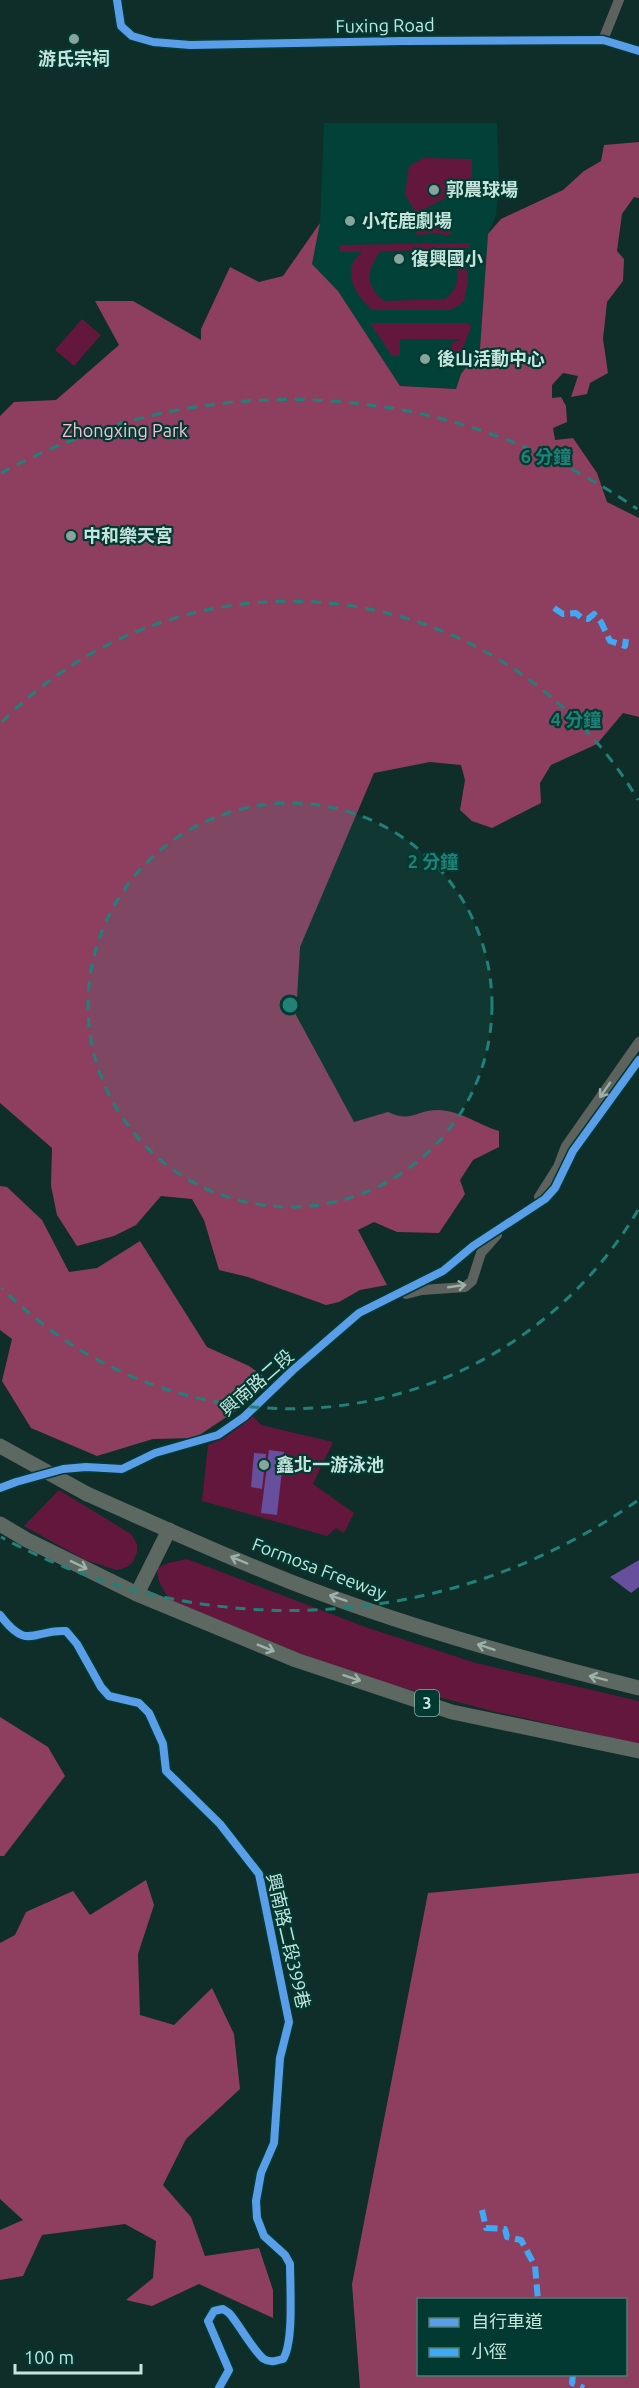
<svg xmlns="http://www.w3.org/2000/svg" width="639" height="2388" viewBox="0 0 639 2388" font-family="Ubuntu,'Noto Sans TC',sans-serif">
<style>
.built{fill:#024137}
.green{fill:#64173d;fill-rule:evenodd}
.forest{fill:#8e3f60;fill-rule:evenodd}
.water{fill:#674f9d}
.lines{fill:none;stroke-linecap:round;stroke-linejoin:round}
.minor{stroke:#5e625e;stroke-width:10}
.highway{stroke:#5e6862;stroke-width:15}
.highway-bridge{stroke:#5e6862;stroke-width:15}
.quiet{stroke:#3fa9f5;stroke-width:6;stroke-dasharray:12 6;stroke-linecap:butt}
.cycleway-casing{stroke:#023a31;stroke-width:11}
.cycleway{stroke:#5a9eea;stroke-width:8}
.oneway{stroke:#9cb1aa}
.oneway2{stroke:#9cb3ab}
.ring{fill:none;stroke:#218179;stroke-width:3;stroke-dasharray:10 8}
.poi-dot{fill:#85a59d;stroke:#023a31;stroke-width:2}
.labels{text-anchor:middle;stroke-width:4.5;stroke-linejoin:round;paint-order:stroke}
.shield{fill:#023a31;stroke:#8ab2a9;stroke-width:1.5}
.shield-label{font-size:16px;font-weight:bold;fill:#c5e5dc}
.street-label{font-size:18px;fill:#c5e5dc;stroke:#023a31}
.poi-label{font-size:18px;font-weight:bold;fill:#c5e5dc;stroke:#023a31;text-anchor:start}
.park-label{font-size:18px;fill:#f7c1d2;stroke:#023a31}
.centre{fill:#218179;stroke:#023a31;stroke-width:3}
.ring-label{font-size:18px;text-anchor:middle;font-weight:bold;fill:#218179;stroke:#023a31;stroke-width:4.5;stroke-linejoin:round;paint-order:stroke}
</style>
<rect width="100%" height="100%" fill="#0f2d29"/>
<polygon class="built" points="324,123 497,123 499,181 496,215 488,234 480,349 461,374 456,389 400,386 338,291 312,264 320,223"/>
<g class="green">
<polygon points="424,158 472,159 472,185 416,213 405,194 409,166"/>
<polygon points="442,220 452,233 445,236 439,233 417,235 416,232"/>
<path d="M470,243L469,248H458L465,257L468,281L464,301L457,307L449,310H373C360,301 346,280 353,263C355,259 359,255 362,252H340V245ZM439,250C462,253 463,289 445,299L384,301C365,287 366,269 381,251Z"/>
<polygon points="82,319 101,335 74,366 55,350"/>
<polygon points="370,323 468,323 471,327 463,348 452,363 452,343 462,339 400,339 400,356 392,356"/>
<polygon points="253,1416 261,1425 333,1442 313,1484 354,1513 344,1533 336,1528 327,1536 202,1501 208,1445 227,1436"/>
<polygon points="59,1490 131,1534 137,1544 137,1552 133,1562 127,1567 117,1570 85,1560 24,1526"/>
<path d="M187,1559L368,1628L476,1663L639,1701V1744L492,1711L381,1682L299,1653L170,1600C164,1590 155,1580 158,1568L168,1563Z"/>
</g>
<g class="forest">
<path d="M639,142V198L634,197L622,214L617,251L624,259L623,281L607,302L603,339L608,373L590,383L587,394L571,397L578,376L563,373L552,385V398L561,397L566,406L567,422L553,428L555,440L573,438L597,473L607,502L639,518V717L623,713L597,744L551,765L540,783L541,803L492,828L472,821L460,810L465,780L461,765L430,762L374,773L300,947L296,1015L354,1122L388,1112C411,1123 416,1110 438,1110C459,1110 479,1125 499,1131V1147L473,1160L460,1180L465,1194L439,1233L397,1232L374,1222L358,1230L387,1285L360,1290L339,1302L326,1305L248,1277L219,1270L204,1220L192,1199L161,1196L136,1225L114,1236L77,1246L57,1215L51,1186L52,1148L0,1103V416L14,402L56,400L119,345L95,301H133L201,340V329L230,267L259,282L283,276L320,223L312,264L338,291L400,386L456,389L461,374L480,349L488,234L501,219L563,190L584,171L601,161L604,145Z"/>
<polygon points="0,1186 7,1187 42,1220 69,1272 97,1268 140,1241 207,1347 249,1366 267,1379 259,1392 237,1410 195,1438 153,1439 97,1456 31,1428 2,1381 12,1339 0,1330"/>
<polygon points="0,1717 48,1747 65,1776 4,1856 0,1856"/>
<path d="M639,1873V2388H360L352,2284L428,1893ZM418,2300H626V2374H418Z"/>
<polygon points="146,1880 154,1905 138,1954 140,2015 174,2025 212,1988 234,2034 240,2089 186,2139 163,2185 191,2217 205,2256 259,2248 273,2290 273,2318 199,2284 152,2306 126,2300 153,2278 156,2241 125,2224 42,2235 23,2276 0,2280 0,2230 23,2220 0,2199 0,1943 15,1935 26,1912 73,1891 90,1915"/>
</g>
<g class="water">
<polygon points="269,1450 284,1452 277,1515 261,1513"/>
<polygon points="254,1453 266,1454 262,1489 251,1487"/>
<polygon points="639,1560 639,1587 631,1593 610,1577"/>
</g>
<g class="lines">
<g class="minor">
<polyline points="117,0 121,26 132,36 153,42 190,45 403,41 603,40 639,51"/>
<polyline points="603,40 619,0"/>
<polyline points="539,1197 558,1167 566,1146 639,1042"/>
<polyline points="406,1294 422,1290 465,1287 472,1281 481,1253 497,1235"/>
<polyline points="0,1488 16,1482 63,1469 86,1467 122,1469 155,1453 218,1435 244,1417 293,1370 359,1313 443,1271 473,1246 545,1199 555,1188 573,1151 639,1060"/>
<path d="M0,1615C28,1652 33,1629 66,1631L77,1644L101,1687L109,1696L139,1703L149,1713L163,1744L166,1771L220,1824L259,1874L289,2022L280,2058L274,2143L261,2173L256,2201L257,2218L264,2236L285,2255L290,2264C290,2286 294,2343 283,2359C276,2361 270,2363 264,2359C254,2352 239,2324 229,2313L223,2309L214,2311L208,2321L229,2370L219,2388"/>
</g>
<g class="highway">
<path d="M87,1494C155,1524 222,1555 291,1582C404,1626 522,1659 639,1688"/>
<polyline points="0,1524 27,1540 137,1594 296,1660 452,1712 639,1751"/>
<polyline points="137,1594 169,1530"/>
</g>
<polyline class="highway-bridge" points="0,1446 87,1494"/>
<g class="quiet">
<polyline points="554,608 563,614 576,613 582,618 588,619 594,614 601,622 610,641 625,646 626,639"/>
<polyline points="482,2210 486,2228 505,2229 507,2237 521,2240 535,2266 538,2300"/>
<polyline points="573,2374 572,2383 584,2388"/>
</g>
<defs>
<g id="cycleway">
<polyline points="117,0 121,26 132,36 153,42 190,45 403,41 603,40 639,51"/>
<polyline points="0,1488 16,1482 63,1469 86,1467 122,1469 155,1453 218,1435 244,1417 293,1370 359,1313 443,1271 473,1246 545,1199 555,1188 573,1151 639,1060"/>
<path d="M0,1615C28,1652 33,1629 66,1631L77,1644L101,1687L109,1696L139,1703L149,1713L163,1744L166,1771L220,1824L259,1874L289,2022L280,2058L274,2143L261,2173L256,2201L257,2218L264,2236L285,2255L290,2264C290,2286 294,2343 283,2359C276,2361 270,2363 264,2359C254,2352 239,2324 229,2313L223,2309L214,2311L208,2321L229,2370L219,2388"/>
</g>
</defs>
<use href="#cycleway" class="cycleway-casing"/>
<use href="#cycleway" class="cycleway"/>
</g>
<defs><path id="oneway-shaft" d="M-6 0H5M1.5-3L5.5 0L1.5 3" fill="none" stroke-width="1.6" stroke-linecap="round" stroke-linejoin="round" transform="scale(1.5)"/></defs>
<g class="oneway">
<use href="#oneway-shaft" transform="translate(605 1090) rotate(125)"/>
<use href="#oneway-shaft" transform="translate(457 1286) rotate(-8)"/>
</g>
<g class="oneway2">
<use href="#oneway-shaft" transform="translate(239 1560) rotate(-157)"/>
<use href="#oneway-shaft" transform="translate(79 1565) rotate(26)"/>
<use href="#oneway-shaft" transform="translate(338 1598) rotate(-161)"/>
<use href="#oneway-shaft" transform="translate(486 1647) rotate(-162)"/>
<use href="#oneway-shaft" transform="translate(266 1648) rotate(22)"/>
<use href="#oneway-shaft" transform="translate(352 1678) rotate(18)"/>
<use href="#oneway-shaft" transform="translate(598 1678) rotate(-166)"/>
</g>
<circle cx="290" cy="1005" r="202" fill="#218179" fill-opacity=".12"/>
<g class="ring">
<circle cx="290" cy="1005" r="202"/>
<path d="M638 1210A404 404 0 0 1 2 1288M2 722A404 404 0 0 1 638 800"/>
<path d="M637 1501A605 605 0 0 1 1 1537M1 473A605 605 0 0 1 637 509"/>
</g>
<g class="poi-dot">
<circle cx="74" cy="39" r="6"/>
<circle cx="434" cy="190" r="6"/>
<circle cx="350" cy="221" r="6"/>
<circle cx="399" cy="259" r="6"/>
<circle cx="425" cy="359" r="6"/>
<circle cx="71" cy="536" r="6"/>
<circle cx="264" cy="1465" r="6"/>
</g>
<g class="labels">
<rect class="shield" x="415" y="1690" width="24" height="26" rx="4.5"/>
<g class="shield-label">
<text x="427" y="1709">3</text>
</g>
<g class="street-label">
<text transform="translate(385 26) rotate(-1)" y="6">Fuxing Road</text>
<text transform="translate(257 1383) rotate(-41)" y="6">興南路二段</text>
<text transform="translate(319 1569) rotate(21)" y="6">Formosa Freeway</text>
<text transform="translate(288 1941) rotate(77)" y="6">興南路二段399巷</text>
</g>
<g class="poi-label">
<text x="74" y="65" text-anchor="middle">游氏宗祠</text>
<text x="446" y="196">郭農球場</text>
<text x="362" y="227">小花鹿劇場</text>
<text x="411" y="265">復興國小</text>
<text x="437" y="365">後山活動中心</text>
<text x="83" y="542">中和樂天宮</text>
<text x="276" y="1471">鑫北一游泳池</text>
</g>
<g class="park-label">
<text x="125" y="437">Zhongxing Park</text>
</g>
</g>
<circle cx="290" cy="1005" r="9" class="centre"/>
<g class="ring-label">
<text x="546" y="463">6 分鐘</text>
<text x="576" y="726">4 分鐘</text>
<text x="433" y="868">2 分鐘</text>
</g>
<rect x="417" y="2298" width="210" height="78" fill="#023a31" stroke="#507e75" stroke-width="1.5"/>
<rect x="429" y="2318" width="30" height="9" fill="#5a9eea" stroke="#507e75" stroke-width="1.5"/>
<text x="471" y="2328" font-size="18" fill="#c5e5dc">自行車道</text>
<rect x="429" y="2348" width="30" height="9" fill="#3fa9f5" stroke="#507e75" stroke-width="1.5"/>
<text x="471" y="2358" font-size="18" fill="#c5e5dc">小徑</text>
<path d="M15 2364v9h126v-9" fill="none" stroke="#c5e5dc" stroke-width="3"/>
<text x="24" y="2364" font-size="18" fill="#c5e5dc" stroke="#023a31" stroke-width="4.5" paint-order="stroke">100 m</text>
</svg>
